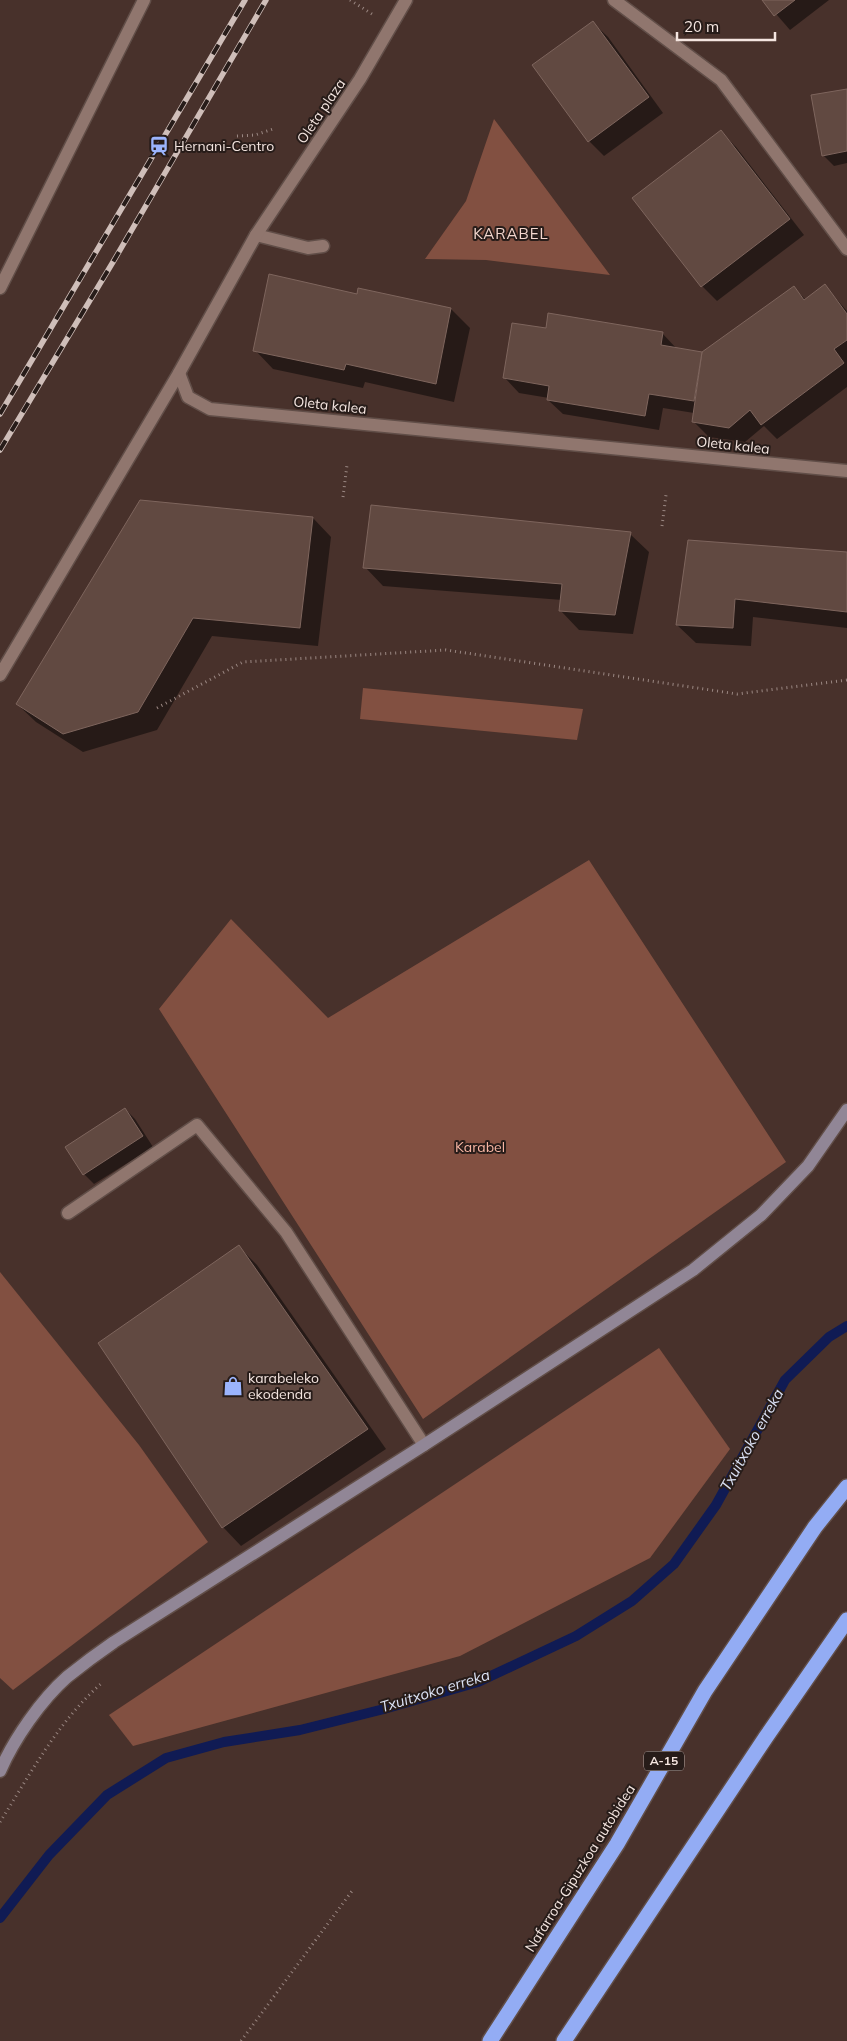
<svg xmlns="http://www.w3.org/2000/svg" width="847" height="2041" viewBox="0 0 847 2041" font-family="Mulish,sans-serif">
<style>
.green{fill:#825041}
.shadow{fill:#0007}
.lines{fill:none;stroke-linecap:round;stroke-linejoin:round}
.stream{stroke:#101b54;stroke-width:10}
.building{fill:#614941;stroke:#7e655d}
.lane-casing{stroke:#614e48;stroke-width:15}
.street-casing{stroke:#614e48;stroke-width:15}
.secondary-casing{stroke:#614e48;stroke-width:15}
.highway-casing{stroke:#614e48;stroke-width:18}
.path{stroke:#9b8883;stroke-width:3;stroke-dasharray:1 4;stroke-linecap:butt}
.lane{stroke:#90766e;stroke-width:12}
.street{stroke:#90766e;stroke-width:12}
.secondary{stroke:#918696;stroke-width:12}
.highway{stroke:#93acf4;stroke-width:15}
.rail-casing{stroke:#cfbeb9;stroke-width:5.5}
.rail{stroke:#271c19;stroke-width:4;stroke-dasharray:11;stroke-linecap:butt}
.labels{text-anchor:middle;stroke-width:4;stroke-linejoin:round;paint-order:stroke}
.shield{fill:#271c19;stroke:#b6a9a4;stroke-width:1}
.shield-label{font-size:12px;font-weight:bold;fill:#f4e5e0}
.street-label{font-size:14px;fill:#f4e5e0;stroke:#271c19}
.poi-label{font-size:14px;fill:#f4e5e0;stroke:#271c19;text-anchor:start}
.park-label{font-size:14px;fill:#f9b7a4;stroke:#271c19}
.neighbourhood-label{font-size:15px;letter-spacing:1px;fill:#f4d7ce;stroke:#271c19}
.water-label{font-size:15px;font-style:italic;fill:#dbe2f5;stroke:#271c19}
</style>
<rect width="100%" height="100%" fill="#48312b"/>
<g class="green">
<polygon points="494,119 610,275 486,260 425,259 466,201"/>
<polygon points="363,688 583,709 577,740 360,719"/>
<polygon points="589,860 786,1162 423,1419 159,1009 231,919 328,1018"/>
<polygon points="0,1272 139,1445 208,1542 13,1690 0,1678"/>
<polygon points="659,1348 730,1449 650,1558 460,1656 133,1746 109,1715"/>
</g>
<g class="shadow">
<polygon points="764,0 829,0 790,30"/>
<polygon points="593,23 608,37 663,113 604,156 589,141"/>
<polygon points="847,90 847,163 834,166 823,155"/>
<polygon points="721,132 736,147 804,235 717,301 702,286 634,198"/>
<polygon points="825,286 847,311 847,387 777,439 764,426 745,442 709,437 694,422 694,413 663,408 659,430 563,414 548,400 549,398 519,393 505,378 547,330 662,333 677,349 702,354 794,288 806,300"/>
<polygon points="359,290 451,309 470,328 454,402 365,382 363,388 273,369 255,350 358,296"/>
<polygon points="313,518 331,537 318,646 212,636 157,730 83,752 36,722 17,704"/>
<polygon points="630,534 649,552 633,634 579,630 561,611 562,600 383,586 365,567"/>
<polygon points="689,541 847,554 847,628 753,617 751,646 696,643 677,625"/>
<polygon points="125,1109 135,1119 153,1147 94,1184 84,1174"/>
<polygon points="239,1247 257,1265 386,1449 241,1546 223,1527"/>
</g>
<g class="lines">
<polyline class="stream" points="0,1918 49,1855 107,1795 166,1758 224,1742 300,1730 384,1709 478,1682 576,1636 632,1601 674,1564 716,1505 785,1380 829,1337 847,1326"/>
</g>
<g class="building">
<polygon points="762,0 795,0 774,16"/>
<polygon points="593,21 649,97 588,142 532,65"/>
<polygon points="847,89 847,151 822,156 811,95"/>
<polygon points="721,130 790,219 701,287 632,198"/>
<polygon points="269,274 357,294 358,288 451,308 436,384 346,364 344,370 253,351"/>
<polygon points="825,284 847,314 847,340 834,349 844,363 761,425 750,410 729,428 692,422 702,352 794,286 804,300"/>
<polygon points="548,313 663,332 661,345 702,352 694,401 649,394 645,416 547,400 549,386 503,378 512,323 546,328"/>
<polygon points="140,500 313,517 300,628 193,618 138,712 63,734 16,704"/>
<polygon points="371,505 631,532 615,615 559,611 562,584 363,568"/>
<polygon points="688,540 847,552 847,612 735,599 733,628 676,625"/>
<polygon points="125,1108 143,1136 83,1175 65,1147"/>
<polygon points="239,1245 368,1429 222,1528 98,1343"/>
</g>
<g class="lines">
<defs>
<polyline id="lane" points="68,1213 197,1125 286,1232 424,1445"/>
<g id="street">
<polyline points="614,0 721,80 847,249"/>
<polyline points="256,235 308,248 323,246"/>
<polyline points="0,288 144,0"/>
<polyline points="179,373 188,397 210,409 847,471"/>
<polyline points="0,675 179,373 256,235 360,79 406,0"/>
</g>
<path id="secondary" d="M0,1771C14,1739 41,1700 67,1677C82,1665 98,1653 114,1642L424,1445L693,1270L761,1215L808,1166L847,1110"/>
<g id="highway">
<polyline points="490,2041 617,1844 705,1691 815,1527 847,1487"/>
<polyline points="564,2041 766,1737 847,1620"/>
</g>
</defs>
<use href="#lane" class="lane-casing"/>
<use href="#street" class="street-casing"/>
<use href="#secondary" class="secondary-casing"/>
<use href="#highway" class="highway-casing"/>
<g class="path">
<polyline points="350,0 372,14"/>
<polyline points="237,136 255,135 273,129"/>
<polyline points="343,497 347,465"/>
<polyline points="662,526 666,495"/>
<polyline points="157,708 243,662 446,650 737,694 847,680"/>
<path d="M0,1822C31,1773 59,1720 103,1682"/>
<polyline points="241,2041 352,1891"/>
</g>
<use href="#lane" class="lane"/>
<use href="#street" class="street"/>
<use href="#secondary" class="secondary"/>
<use href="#highway" class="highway"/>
<defs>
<g id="rail">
<polyline points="0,414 245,0"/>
<polyline points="0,450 113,262 266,0"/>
</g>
</defs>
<use href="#rail" class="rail-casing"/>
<use href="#rail" class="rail"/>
</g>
<defs>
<symbol id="station-bare" viewBox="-9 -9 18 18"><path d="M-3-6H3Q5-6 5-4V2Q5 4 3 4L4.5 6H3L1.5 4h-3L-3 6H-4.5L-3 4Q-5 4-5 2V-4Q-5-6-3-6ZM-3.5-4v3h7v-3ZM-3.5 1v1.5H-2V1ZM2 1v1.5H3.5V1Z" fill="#9bb4fd" stroke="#271c19" stroke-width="2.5" paint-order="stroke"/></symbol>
<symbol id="shop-bare" viewBox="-9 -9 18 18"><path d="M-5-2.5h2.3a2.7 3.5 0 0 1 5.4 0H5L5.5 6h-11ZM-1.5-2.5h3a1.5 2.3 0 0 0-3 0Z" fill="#9bb4fd" stroke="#271c19" stroke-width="2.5" paint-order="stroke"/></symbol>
</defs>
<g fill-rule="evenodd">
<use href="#station-bare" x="145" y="132" width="28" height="28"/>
<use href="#shop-bare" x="219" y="1372" width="28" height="28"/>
</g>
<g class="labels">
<rect class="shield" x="644" y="1751.5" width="40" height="19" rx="4"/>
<g class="shield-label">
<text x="664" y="1765">A-15</text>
</g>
<g class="street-label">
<text transform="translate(321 111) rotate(-56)" y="5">Oleta plaza</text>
<text transform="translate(330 405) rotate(6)" y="5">Oleta kalea</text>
<text transform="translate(733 445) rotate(6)" y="5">Oleta kalea</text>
<text transform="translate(580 1868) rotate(-58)" y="5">Nafarroa-Gipuzkoa autobidea</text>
</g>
<g class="poi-label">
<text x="174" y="151">Hernani-Centro</text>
<text x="248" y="1383">karabeleko<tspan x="248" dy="16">ekodenda</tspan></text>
</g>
<g class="park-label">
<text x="480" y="1152">Karabel</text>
</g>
<g class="neighbourhood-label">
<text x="511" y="239">KARABEL</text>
</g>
<g class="water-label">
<text transform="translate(752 1440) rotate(-61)" y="5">Txuitxoko erreka</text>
<text transform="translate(435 1691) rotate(-17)" y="5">Txuitxoko erreka</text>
</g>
</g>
<path d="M677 32v8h98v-8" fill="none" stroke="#f4e5e0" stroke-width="2.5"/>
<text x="684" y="32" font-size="15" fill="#f4e5e0" stroke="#271c19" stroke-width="4" paint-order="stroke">20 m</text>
</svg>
